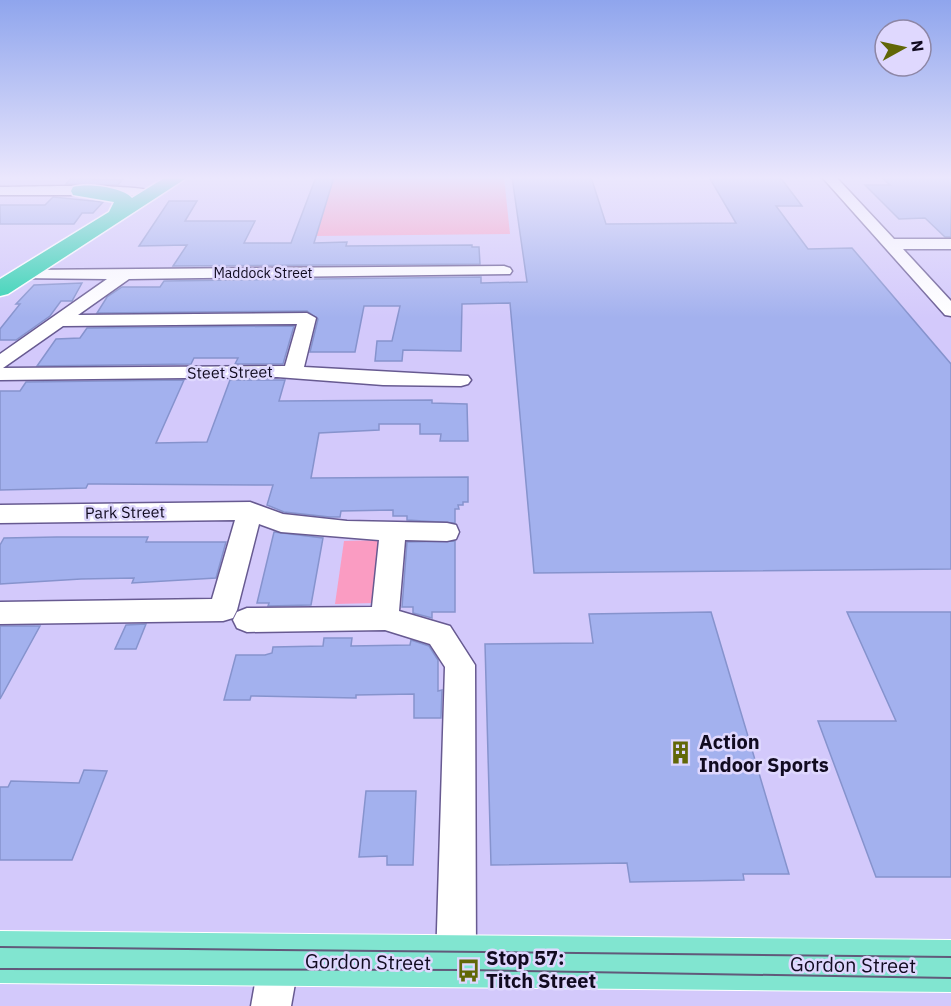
<svg xmlns="http://www.w3.org/2000/svg" width="951" height="1006" viewBox="0 0 951 1006" font-family="'IBM Plex Sans',sans-serif">
<style>
.green{fill:#fa9cc2}
.building{fill:#a3b1ee;stroke:#8693cd;stroke-width:1.5}
.lines{fill:none;stroke-linecap:round;stroke-linejoin:round}
.minor-casing{stroke:#675a91;stroke-width:3}
.major-casing{stroke:#fff;stroke-width:2}
.highway-casing{stroke:#fff;stroke-width:3}
.minor{fill:#fff;fill-rule:evenodd}
.major{fill:#81e5d0;fill-rule:evenodd}
.highway{fill:#2dd3b0;fill-rule:evenodd}
.tram{stroke:#61597a;stroke-width:2}
.labels{text-anchor:middle;stroke-width:5;stroke-linejoin:round;paint-order:stroke}
.far-street-label{font-size:14px;fill:#110b20;stroke:#dfd8fe}
.street-label{font-size:16px;fill:#110b20;stroke:#dfd8fe}
.near-poi-label{font-size:20px;font-weight:bold;fill:#110b20;stroke:#dfd8fe;text-anchor:start}
.near-street-label{font-size:20px;fill:#110b20;stroke:#dfd8fe}
</style>
<rect width="100%" height="100%" fill="#d3c9fb"/>
<g class="green">
<polygon points="333,177 504,177 510,234 316,236"/>
<polygon points="381,540 375,603 335,604 344,541"/>
</g>
<g class="building">
<polygon points="72,177 96,177 93,180 122,180 118,185 66,184"/>
<polygon points="316,177 334,177 314,243 347,242 346,246 472,245 472,247 479,247 480,264 173,266 187,245 139,246 169,201 197,201 185,221 255,221 244,243 291,243"/>
<polygon points="512,177 591,177 606,224 736,223 709,177 780,177 802,206 776,206 808,249 852,248 951,364 951,569 534,573 510,303 462,304 461,351 403,350 402,361 375,361 377,341 392,341 400,306 364,306 355,352 310,352 318,319 307,311 97,313 107,297 122,287 160,287 164,281 481,277 481,283 527,282"/>
<polygon points="881,177 951,177 951,237 945,237 925,218 899,219 865,185 890,185"/>
<polygon points="53,197 103,202 93,213 82,213 74,224 0,224 0,205 45,205"/>
<polygon points="82,283 72,301 61,301 50,316 16,340 0,340 0,329 20,304 16,304 34,285"/>
<polygon points="294,326 283,364 235,364 238,358 194,358 191,364 37,366 56,339 80,338 87,328"/>
<polygon points="184,380 156,443 207,442 230,380 285,380 279,401 432,400 432,403 467,404 468,441 440,441 441,434 420,434 420,424 379,424 379,430 319,433 311,478 468,477 468,502 463,502 463,505 458,505 459,509 455,509 455,523 407,520 407,516 393,516 393,510 341,511 340,517 330,517 284,512 267,505 273,485 99,484 88,484 86,488 0,490 0,391 20,391 26,382"/>
<polygon points="274,532 323,538 311,605 268,606 269,603 257,603"/>
<polygon points="57,537 148,537 146,542 226,542 216,578 132,583 134,578 81,579 0,584 0,545 4,538"/>
<polygon points="455,541 455,612 432,612 432,618 413,613 413,607 402,607 407,542"/>
<polygon points="711,612 789,874 743,874 744,880 630,882 627,863 491,865 485,644 593,643 589,614"/>
<polygon points="847,612 951,612 951,877 876,877 818,721 896,721"/>
<polygon points="146,624 136,649 115,649 126,625"/>
<polygon points="0,626 40,626 0,699"/>
<polygon points="324,638 352,638 351,646 410,645 411,640 429,646 438,660 438,691 442,690 441,718 414,718 414,694 356,695 356,698 251,696 250,700 224,700 236,655 265,655 272,653 273,647 323,646"/>
<polygon points="84,770 107,771 72,860 0,860 0,787 8,787 11,781 79,783"/>
<polygon points="366,791 416,791 413,865 387,865 387,856 359,857"/>
</g>
<g class="lines">
<defs>
<g id="minor">
<polygon points="822,177 836,177 894,239 951,239 951,249 903,249 951,301 951,316 945,315"/>
<path d="M0,187C24,187 147,182 159,194L152,198L125,195H0Z"/>
<path d="M504,266L510,268L512,271L510,274L129,279L78,315L307,313L316,318L304,367L468,376L471,380L468,384L461,386L383,385L277,377L0,380V354L107,279L16,278L14,275L16,272L22,270ZM297,324L285,366L3,368L63,326Z"/>
<polygon points="250,502 283,514 347,521 447,523 456,525 459,532 456,539 447,541 405,540 399,611 450,626 475,665 476,962 470,976 456,982 442,976 436,962 445,667 430,644 385,630 247,632 237,628 233,620 237,612 247,608 372,607 379,540 281,532 259,524 237,610 233,618 223,621 0,624 0,602 212,599 235,520 0,523 0,505"/>
<polygon points="279,941 293,947 299,961 291,1006 251,1006 259,961 265,947"/>
</g>
<polygon id="major" points="0,931 951,940 951,992 0,983"/>
<path id="highway" d="M166,177H188L8,294L0,296V279L109,212L114,202L73,195L71,191L73,187C88,183 122,187 132,198Z"/>
</defs>
<use href="#minor" class="minor-casing"/>
<use href="#major" class="major-casing"/>
<use href="#highway" class="highway-casing"/>
<use href="#minor" class="minor"/>
<use href="#major" class="major"/>
<use href="#highway" class="highway"/>
<g class="tram">
<polyline points="0,947 951,957"/>
<polyline points="0,969 468,970 951,978"/>
</g>
</g>
<linearGradient id="sky" x2="0" y2="1"><stop stop-color="#8fa5ed"/><stop offset="0.56" stop-color="#ebe7fd"/><stop offset="1" stop-color="#ebe7fd" stop-opacity="0"/></linearGradient>
<rect width="951" height="318" fill="url(#sky)"/>
<defs>
<symbol id="building-bare" viewBox="-9 -9 18 18"><path d="M-4-6H4V6H1V3H-1V6H-4ZM-2.5-4.3h1.7v1.8h-1.7ZM.8-4.3h1.7v1.8H.8ZM-2.5-1h1.7V.8h-1.7ZM.8-1h1.7V.8H.8Z" fill="#616707" stroke="#dfd8fe" stroke-width="2.5" paint-order="stroke"/></symbol>
<symbol id="bus-bare" viewBox="-9 -9 18 18"><path d="M-5-6H5V4H4V6H2V4H-2V6H-4V4H-5ZM-3.5-4V0h7V-4ZM-3.5 1.2v1.5H-2V1.2ZM2 1.2v1.5H3.5V1.2Z" fill="#616707" stroke="#dfd8fe" stroke-width="2.5" paint-order="stroke"/></symbol>
</defs>
<g fill-rule="evenodd">
<use href="#building-bare" x="664" y="736" width="33" height="33"/>
<use href="#bus-bare" x="452" y="954" width="33" height="33"/>
</g>
<g class="labels">
<g class="far-street-label">
<text x="263" y="278">Maddock Street</text>
</g>
<g class="street-label">
<text transform="translate(230 372) rotate(-1)" y="6">Steet Street</text>
<text transform="translate(125 512) rotate(-1)" y="6">Park Street</text>
</g>
<g class="near-poi-label">
<text x="699" y="749">Action<tspan x="699" dy="23">Indoor Sports</tspan></text>
<text x="486" y="965">Stop 57:<tspan x="486" dy="23">Titch Street</tspan></text>
</g>
<g class="near-street-label">
<text transform="translate(368 962) rotate(1)" y="7">Gordon Street</text>
<text transform="translate(853 965) rotate(1)" y="7">Gordon Street</text>
</g>
</g>
<g transform="translate(903 48) rotate(82)"><circle r="28" fill="#dfd8fe" stroke="#8d86a5" stroke-width="1.5"/>
<path d="M0-4.5L10 22L0 15L-10 22Z" fill="#616707"/>
<text y="-9" font-size="16" font-weight="bold" text-anchor="middle" fill="#110b20">N</text>
</g>
</svg>
